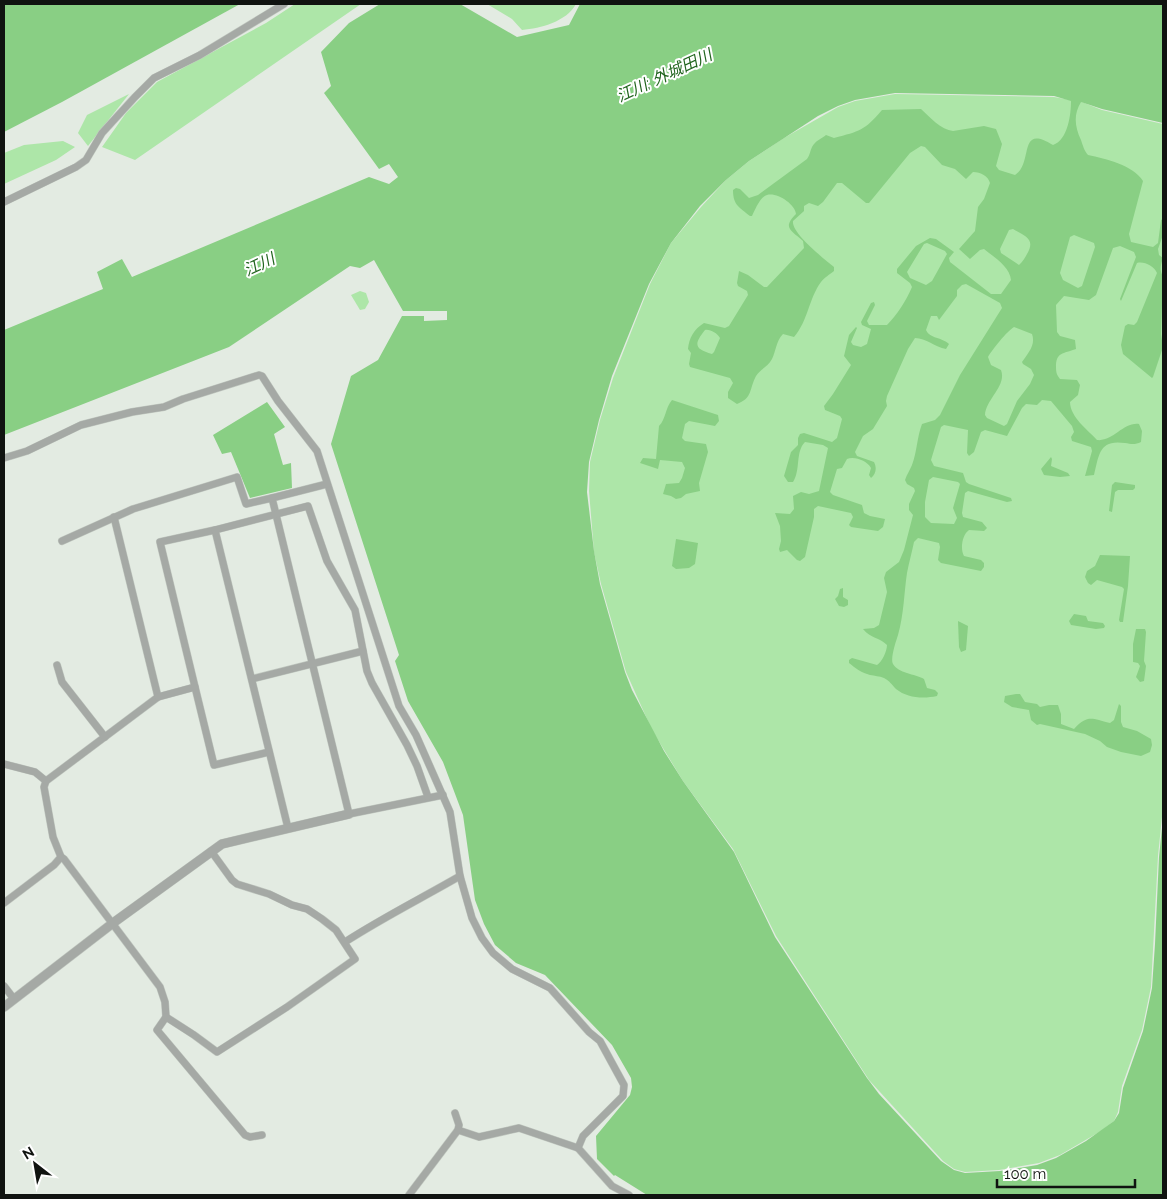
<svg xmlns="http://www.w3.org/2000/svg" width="1167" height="1199" viewBox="0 0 1167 1199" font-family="Raleway,'Noto Sans JP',sans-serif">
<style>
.green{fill:#ade6a8}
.water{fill:#89cf84;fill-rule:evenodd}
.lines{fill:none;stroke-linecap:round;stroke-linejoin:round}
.minor-casing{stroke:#c1c8c0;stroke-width:8}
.tertiary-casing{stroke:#c1c8c0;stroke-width:10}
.minor{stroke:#a5a9a5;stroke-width:7}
.tertiary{stroke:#a5a9a5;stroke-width:9}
.labels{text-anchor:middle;stroke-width:4;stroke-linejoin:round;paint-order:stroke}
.water-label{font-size:16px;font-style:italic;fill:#20641d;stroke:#fff}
</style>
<rect width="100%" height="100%" fill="#e3ebe2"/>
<g class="green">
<polygon points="295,4 361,4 135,160 102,147 126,113 157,82 266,23"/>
<path d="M487,4H576C566,22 541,28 522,30L512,19Z"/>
<polygon points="129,94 88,146 78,133 87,115"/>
<polygon points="895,94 1054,97 1082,102 1102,110 1163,124 1163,807 1158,856 1151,987 1142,1030 1122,1086 1118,1112 1114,1121 1101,1131 1060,1155 1039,1163 999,1170 965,1172 954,1169 943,1161 869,1080 776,936 733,849 683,781 652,730 626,672 601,584 594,552 589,491 590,462 600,420 613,378 650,284 671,243 701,207 726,180 749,161 784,138 838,107 855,101"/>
<polygon points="63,141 75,147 56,160 4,184 4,153 24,145"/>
<polygon points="360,291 366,293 369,302 365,309 360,310 351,295"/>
</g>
<g class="water">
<polygon points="4,4 240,4 62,102 4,132"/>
<path d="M380,4H460L517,37L569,25L580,4H1163V123L1102,109L1081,102C1073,115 1075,127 1081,140C1083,146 1084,150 1088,155C1106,159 1133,165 1143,181L1129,234L1131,242L1153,247L1158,243L1161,220L1163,219V235L1158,249L1159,255L1163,258C1161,264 1159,270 1163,276L1161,334L1163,347L1153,377L1152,378L1123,354L1121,345L1125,326L1128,324L1134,325L1137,322L1157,273C1154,266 1144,261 1137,263L1121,301L1120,299L1136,257L1134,252L1120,246L1113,248L1096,295L1089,300L1064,296L1056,305L1057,332L1060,336L1075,340L1076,349C1063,354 1056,352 1056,367C1056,373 1057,375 1060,379L1077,380L1080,385L1078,395L1070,402C1070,417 1088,430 1097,440C1113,442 1123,422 1139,424L1142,431L1141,442C1135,445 1131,444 1125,443C1099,439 1099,455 1094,475L1085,476L1092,451L1091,447L1072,441L1071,437L1074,432L1072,426L1051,401L1042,400L1037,405L1026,404L1022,408L1007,436L985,430L981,432L974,452L969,456L967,453L968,430L944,425L941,427L931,460L934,466L963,473L966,482L969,484L1011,498L1012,501L1007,502L968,491L965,493L962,513L963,517L982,522L987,528L984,531L969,530C962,535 960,549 964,556L981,560L984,563V567L981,571L941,563L938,560L940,547L939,543L918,538L914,542C912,552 909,562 907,573C904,593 904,614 898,635C896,641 890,659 893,664C898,673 915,674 924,679L927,688L935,690L938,693L937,696C923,699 907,698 896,689C892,685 890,681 884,678C879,676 875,676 870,675C862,673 855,668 849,663V660L852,658L877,665C882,662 887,651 887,645C879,637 871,639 863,629L874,628L879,625L887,592L884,578L886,572L899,562L904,550L913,515L909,510V504L915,491L914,488L907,484L905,480C907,474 910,470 912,465C917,452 917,437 922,424L935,420L940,415L960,375L1002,308L1000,303L966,284L962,285L957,290V296L939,320L937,316H931L926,330C930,339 942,337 949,344L946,349C935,347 926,338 915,338L908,349L887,396L886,401L887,406L873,429L863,436L855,452L857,456L874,462C877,468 876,474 871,478L869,475L871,468C867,461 855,456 847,459L842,468L837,469L830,492L833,495L862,505L864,513L870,516L885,519L883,527L878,531L851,527L849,525L853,517L851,513L818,506L814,509V517L805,557L800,561L797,560L787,550L780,552L779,549L781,541L780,526L775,513L790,514L794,509L793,496L801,492L809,494L819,491L828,448L823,445L805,442C795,452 801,470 793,482H788L784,476L791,452L798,445V438L800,434L804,433L832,442L837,438L842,419L840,416L825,410L824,406L833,394L851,365L844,356L849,335L856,327L857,328L851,342L853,345L861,347L867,344L871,329L862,325L861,322L871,303L874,302L875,305L867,321L869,325H887C897,315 906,301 912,287L910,283L897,273V269L916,246L930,238L936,239L954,252L949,258L950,262L991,294H1001L1011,280C1010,267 994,257 984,249L980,250L970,259L959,249L975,231L978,207L984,199L990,183C988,176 981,172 973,172L966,179L955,169L942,165L925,147L921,146L910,153L869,203H866L842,183H837L823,202L818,206L809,203L804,206V211L793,221C791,233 823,258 834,267V271C830,274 824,278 821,282C809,298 808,321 794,337L783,334C776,341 776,351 772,359C768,367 760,369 756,376C749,389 753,398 737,404L728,398V392L733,383L730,378L690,367L689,364L691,353L688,349C689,338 694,329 704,323L725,328L729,326L748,295L747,291L738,286L737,283L739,271L748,275L764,287H767L804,248L803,241C791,230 782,228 796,214C795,204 777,192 767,195C760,197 755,210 752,216H750C739,207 733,205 733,190L736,188L740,189L749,198L758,195L807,159C810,155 810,151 812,147C815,141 821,139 826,135L834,138C860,131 864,131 882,110L921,109C930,117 941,130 953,131L984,126L996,129L1002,144L996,166L999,170L1015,175C1034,163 1017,123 1053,145C1068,140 1071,114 1071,101L1054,96L895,93L855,100L838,106L818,116L749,161L726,180L700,206L671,243L649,284L612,376L599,420L589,462L587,492L594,551L600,584L625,672L632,690L664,751L683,781L734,852L775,937L867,1078L879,1094L941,1161L954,1170L965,1173L1000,1171L1037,1165L1056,1158L1086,1141L1114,1121L1119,1113L1123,1088L1143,1031L1152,988L1155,944L1159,857L1163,818V1195H647L615,1175L614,1176L597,1159L596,1136L630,1095L632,1087L631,1078L612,1045L545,975L516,963L495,945L484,924L475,900L463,815L443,762L408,701L395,661L399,655L331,444L351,376L378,360L402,316H424V321L447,320V311H403L374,260L360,268L350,266L229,347L4,435V330L103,289L97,272L122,259L132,277L369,177L389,184L398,177L389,164L379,169L324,93L331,86L321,52L349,23ZM1013,229C1025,236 1036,239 1027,254C1025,258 1023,261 1019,265L1001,253L1000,249L1009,230ZM1074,235L1094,243L1095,247L1082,286L1078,288L1063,280L1060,273L1070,237ZM927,243L945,251L947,254L932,281L926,285L910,278L907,272L924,244ZM1014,327L1032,334C1036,345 1028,353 1022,362L1023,364L1031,369L1034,375L1030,384L1017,401L1007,424L1004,426L987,418L985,415C986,399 1007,386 1001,370L991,365L988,357C992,350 1007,331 1014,327ZM705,330C710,329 717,333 720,338L714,352L712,354C695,349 693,345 705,330ZM933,477L958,482L960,484L953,508L957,518L954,524L931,523L925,517V502L929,480Z"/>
<path d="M672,400L718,415L719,421L715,426L689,421L685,424L682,438L685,441L706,444L708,452L699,483L700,491L686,494L681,498L676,499L671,496L663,494L666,484L679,483L682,478L685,468L682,462L660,460L658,469L640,463L643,458L656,459L659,426C666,419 665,408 672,400Z"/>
<polygon points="267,402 285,427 274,434 283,465 291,463 292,488 250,498 231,452 222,454 213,435"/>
<polygon points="1051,457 1052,459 1051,466 1068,473 1070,476 1060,477 1044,475 1041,469"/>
<polygon points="1115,482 1135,485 1135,488 1133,490 1118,490 1115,492 1112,512 1109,511 1112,485"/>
<polygon points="676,539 698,543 695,564 689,568 676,569 672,566"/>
<polygon points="1100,555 1130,556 1128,586 1123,622 1120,622 1119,620 1124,589 1122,587 1097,580 1091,585 1088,583 1085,577 1087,571 1095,566"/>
<polygon points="843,588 843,597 848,600 848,605 844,607 839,606 835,599 838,596 840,589"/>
<polygon points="1074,614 1086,616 1088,621 1103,623 1105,626 1104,628 1096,629 1071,625 1069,621"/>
<polygon points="958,621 968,626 966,650 961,652 959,647"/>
<polygon points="1136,629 1145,629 1146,632 1144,661 1146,666 1144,681 1140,682 1136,677 1140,666 1138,663 1133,662 1133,644"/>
<path d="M1016,694H1020L1025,702L1037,704L1040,707L1049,705H1058L1061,714V724L1074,729C1088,714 1092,719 1110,723L1114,720L1119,704L1121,706V722L1123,727L1137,731L1151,739L1152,745L1150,752L1141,756L1121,752L1107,747L1100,741L1085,734L1040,724L1037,725L1031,720L1029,710L1012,707L1004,702L1005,696Z"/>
</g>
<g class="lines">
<defs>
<g id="minor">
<polyline points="4,202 76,167 86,160 102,133 135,97 154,78 200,55 284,4"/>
<polyline points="4,458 27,451 81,425 132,412 164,407 183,399 259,375 262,376 278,401 317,451 399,706 416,735 450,812 460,876 472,918 482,938 493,953 512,969 550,988 589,1032 600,1041 624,1085 623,1096 583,1136 578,1148"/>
<polyline points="327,484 272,498 349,814 443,795"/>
<polyline points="114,517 158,697 46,781 44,787 53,837 61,857 64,859 160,987 165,1002 166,1017 157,1030 245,1135 250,1137 262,1135"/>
<polyline points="62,541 133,509 237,477 246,504 272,498"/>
<polyline points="57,665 62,682 105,737"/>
<polyline points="252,679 363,651"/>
<polyline points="195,687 160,542 215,530"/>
<polyline points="158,697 195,687 214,765 269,752"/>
<polyline points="4,764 35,772 46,781"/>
<polyline points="288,828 215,530 308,506 327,561 355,610 367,671 372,683 407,745 417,766 428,797"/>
<polyline points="4,903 54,865 61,857"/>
<path d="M345,942C382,918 422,898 460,876"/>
<polyline points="4,986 14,999"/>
<polyline points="166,1017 194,1035 217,1052 287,1007 355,959 336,930 322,919 307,909 292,905 269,894 237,884 232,880 211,851"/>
<polyline points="458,1130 479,1137 519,1128 578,1148 612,1186 629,1195"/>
<polyline points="409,1195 458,1130 459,1125 455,1113"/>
</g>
<polyline id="tertiary" points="4,1007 113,923 222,844 349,814"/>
</defs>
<use href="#minor" class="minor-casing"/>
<use href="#tertiary" class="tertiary-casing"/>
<use href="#minor" class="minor"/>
<use href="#tertiary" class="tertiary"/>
</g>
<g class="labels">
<g class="water-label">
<text transform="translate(664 75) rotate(-25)" y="6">江川; 外城田川</text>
<text transform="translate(259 264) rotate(-25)" y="6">江川</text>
</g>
</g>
<rect width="1167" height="1199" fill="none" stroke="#101310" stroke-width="10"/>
<g transform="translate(35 1164) rotate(329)" stroke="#ffffff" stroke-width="4" paint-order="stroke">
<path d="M0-4L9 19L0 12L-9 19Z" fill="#101310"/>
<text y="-8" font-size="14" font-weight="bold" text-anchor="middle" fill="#101310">N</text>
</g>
<path d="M997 1179v8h138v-8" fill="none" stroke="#101310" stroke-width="2.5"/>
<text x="1004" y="1179" font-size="15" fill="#101310" stroke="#ffffff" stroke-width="4" paint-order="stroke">100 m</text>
</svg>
